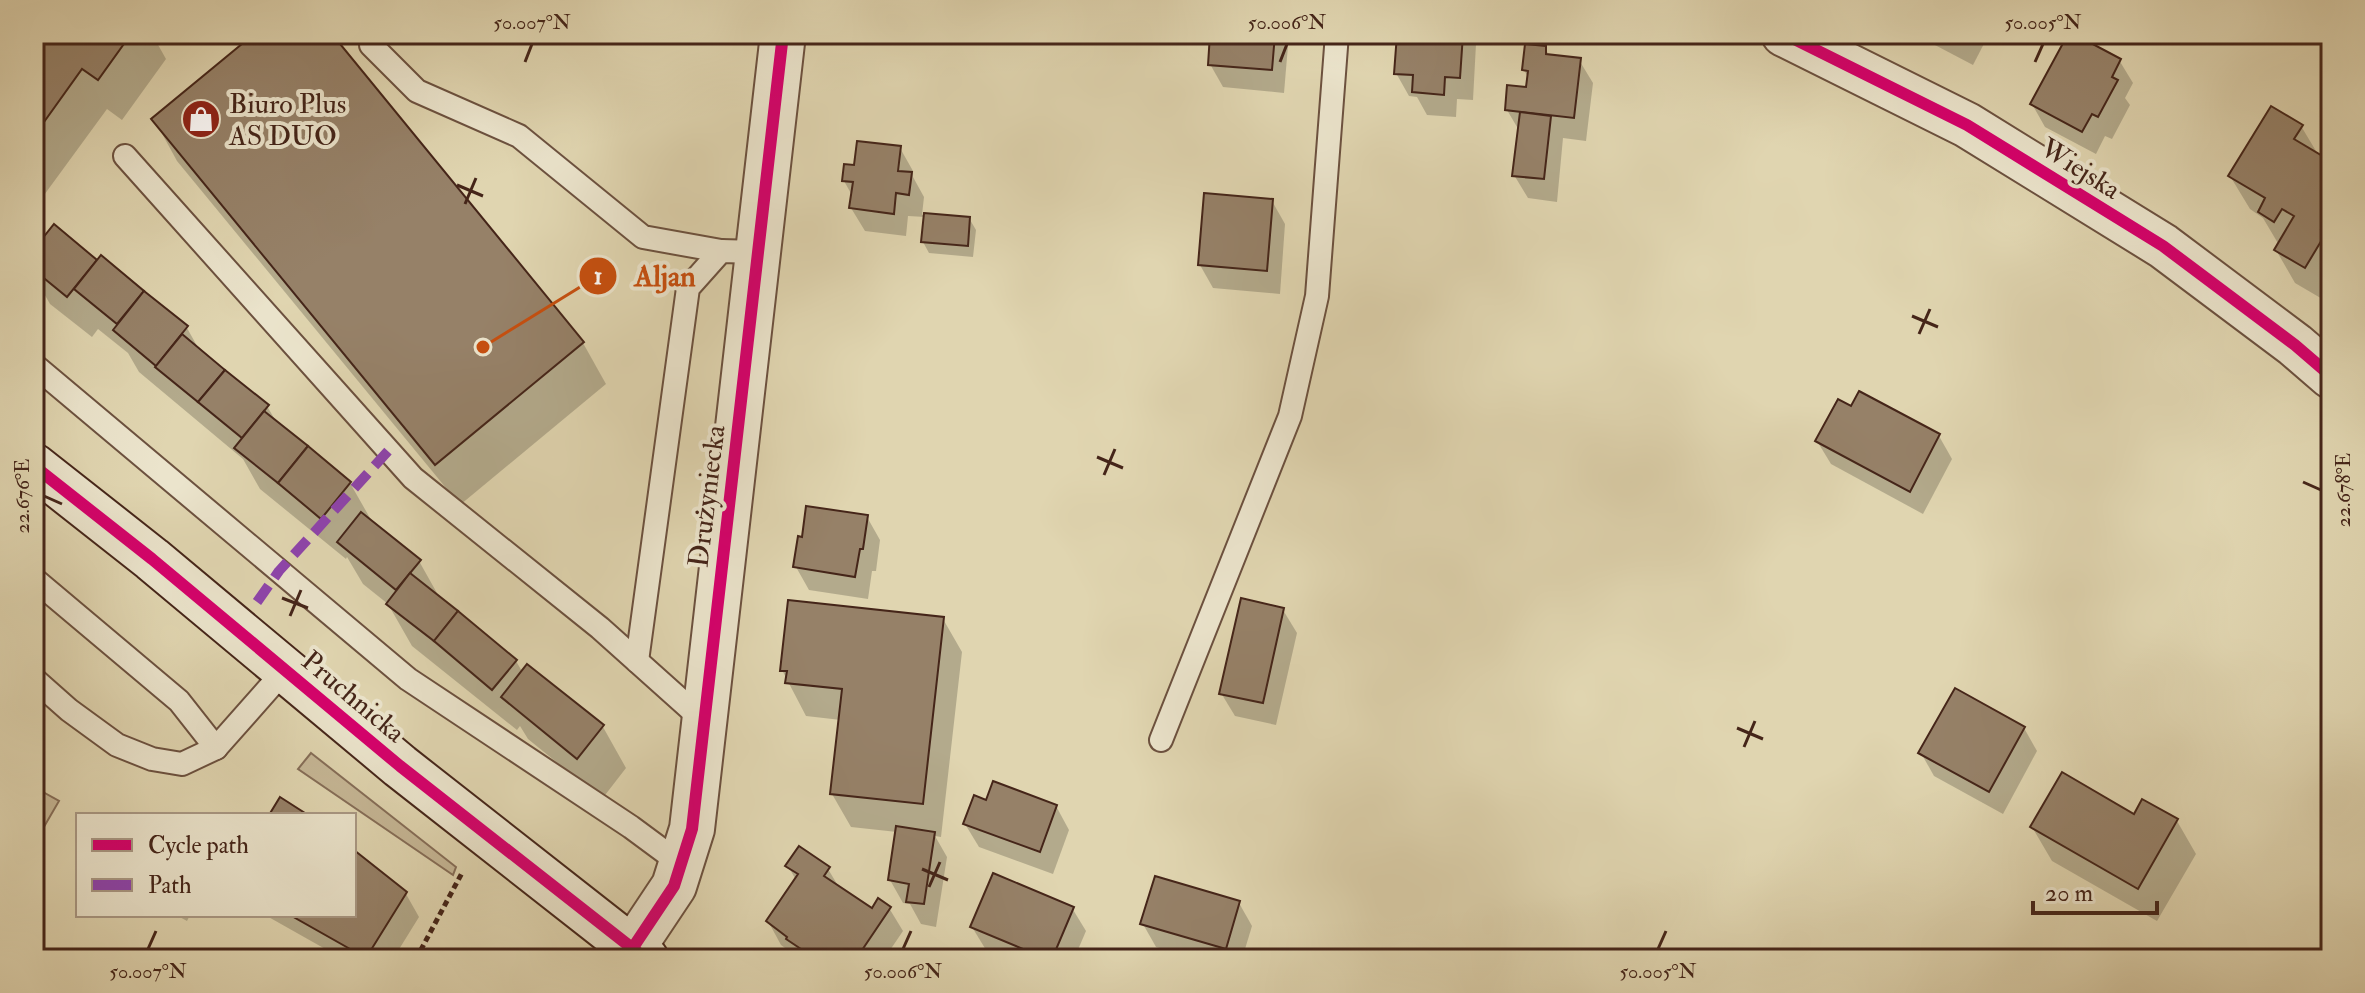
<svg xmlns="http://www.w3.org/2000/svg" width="2365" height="993" viewBox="0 0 2365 993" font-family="'IM FELL Double Pica',serif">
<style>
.green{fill:#c6b796;stroke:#866e58;stroke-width:2}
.shadow{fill:#0003}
.building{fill:#968168;stroke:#452519;stroke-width:2}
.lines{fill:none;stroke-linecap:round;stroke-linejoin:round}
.service-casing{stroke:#6c513f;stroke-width:26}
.minor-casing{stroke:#6c513f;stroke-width:48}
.secondary-casing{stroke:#452519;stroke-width:48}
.path{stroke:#452519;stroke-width:5;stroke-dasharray:6 4;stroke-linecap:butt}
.service{stroke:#ebe4cc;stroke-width:22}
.minor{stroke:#ebe4cc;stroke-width:44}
.secondary{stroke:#ebe4cc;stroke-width:44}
.quiet{stroke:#8e44ad;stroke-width:10;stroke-dasharray:20 10;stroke-linecap:butt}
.cycleway-casing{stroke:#ebe4cc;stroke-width:17}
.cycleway{stroke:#d6006c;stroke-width:12}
.ticks{fill:none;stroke:#452519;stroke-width:3}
.labels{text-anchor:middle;stroke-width:8;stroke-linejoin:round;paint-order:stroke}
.poi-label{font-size:28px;fill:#452519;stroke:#ebe4cc;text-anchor:start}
.street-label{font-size:28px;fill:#452519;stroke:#ebe4cc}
.leader{fill:none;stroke:#c74f0f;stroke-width:3}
.callout-dot{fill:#c74f0f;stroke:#ebe4cc;stroke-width:3}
.mark-label{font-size:24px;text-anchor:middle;font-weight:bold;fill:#fff}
.callout-label{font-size:30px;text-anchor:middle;font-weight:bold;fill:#c74f0f;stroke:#ebe4cc;stroke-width:8;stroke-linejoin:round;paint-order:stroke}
.neatline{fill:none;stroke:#452519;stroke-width:3}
.ticks-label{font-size:20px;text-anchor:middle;fill:#452519}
</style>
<rect width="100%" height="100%" fill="#e0d5b0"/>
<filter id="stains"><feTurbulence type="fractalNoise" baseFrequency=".0025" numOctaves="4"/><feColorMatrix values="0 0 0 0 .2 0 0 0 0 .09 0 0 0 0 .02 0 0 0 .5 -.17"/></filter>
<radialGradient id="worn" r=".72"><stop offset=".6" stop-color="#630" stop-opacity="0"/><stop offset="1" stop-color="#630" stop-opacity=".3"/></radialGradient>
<g class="green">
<polygon points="311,753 456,867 453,875 298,769"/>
<polygon points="34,787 59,801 34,844"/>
</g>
<g class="shadow">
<polygon points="34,34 152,34 166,59 122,120 107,109 39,202 34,198"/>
<polygon points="257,34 329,34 583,343 606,384 460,505 177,161 154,119"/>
<polygon points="1048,34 1070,34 1069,43 1053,43"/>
<polygon points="1212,34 1289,34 1284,93 1223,87 1210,64"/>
<polygon points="1399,34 1470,34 1476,44 1473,100 1457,99 1456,117 1427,115 1417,97 1409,96 1396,73"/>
<polygon points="1914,34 1989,34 1973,65"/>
<polygon points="1545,48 1550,57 1579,60 1593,83 1586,141 1563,138 1557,202 1528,198 1514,175 1520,132 1507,110 1528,89 1529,79 1524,70"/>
<polygon points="2119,60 2133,83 2125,98 2130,105 2112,139 2105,136 2096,154 2045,127 2032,104"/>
<polygon points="2301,126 2319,156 2326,161 2331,153 2331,289 2324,300 2295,283 2276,250 2279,245 2263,218 2250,209 2230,176"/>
<polygon points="900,148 913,171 913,177 924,197 922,215 969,218 976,230 973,257 929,253 923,242 925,217 908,216 906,236 865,231 851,208 853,197 844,181 856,167"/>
<polygon points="1272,201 1285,224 1280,294 1213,288 1200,265"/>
<polygon points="54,227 98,262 101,258 187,328 201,353 267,406 278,425 350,483 374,525 419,561 442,602 516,661 523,673 603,727 626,768 602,799 528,739 520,726 517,730 412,646 388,604 363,584 347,557 346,559 260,489 243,459 139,372 128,353 98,329 92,337 50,304 34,276 34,253"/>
<polygon points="1852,409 1939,436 1952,459 1923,514 1831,464 1817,441"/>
<polygon points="867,517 880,540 876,571 872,571 868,599 809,590 796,567"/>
<polygon points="1283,610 1297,633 1276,725 1235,716 1221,693"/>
<polygon points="943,619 962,652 941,837 935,836 947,857 936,927 921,924 910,904 903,903 890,880 897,832 851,827 832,794 841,720 806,716 782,670"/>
<polygon points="2024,728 2037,751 2003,814 1934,776 1921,753"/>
<polygon points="2143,801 2177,821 2196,854 2157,921 2052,861 2032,827 2135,816"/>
<polygon points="988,802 1056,806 1069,830 1053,874 979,847 965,824"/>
<polygon points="354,853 406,894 419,917 393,959 343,959 265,915 354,915"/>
<polygon points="788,866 828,869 840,889 872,911 889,908 903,931 884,959 800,959 781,945 768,921 796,880"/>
<polygon points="1239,903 1252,926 1242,959 1197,959 1156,947 1143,924"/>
<polygon points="1072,908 1086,931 1074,959 1007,959 986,950 972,927"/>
<polygon points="176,915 190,915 187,921"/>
</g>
<g class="building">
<polygon points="34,34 131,34 98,80 82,69 34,136"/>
<polygon points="254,34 332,34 584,342 435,465 151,119"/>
<polygon points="1210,34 1275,34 1272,70 1208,65"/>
<polygon points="1397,34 1463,34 1460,78 1445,77 1444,95 1412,92 1413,75 1394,74"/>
<polygon points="2068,34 2074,34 2121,59 2112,77 2118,80 2098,117 2092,114 2082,132 2030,104"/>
<polygon points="1525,44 1546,46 1546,54 1581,58 1574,118 1505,110 1507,85 1526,87 1528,71 1522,70"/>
<polygon points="2271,106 2303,125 2294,139 2326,158 2331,149 2331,211 2321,229 2326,233 2305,268 2274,250 2294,216 2282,209 2274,222 2258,212 2265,198 2228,176"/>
<polygon points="1520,112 1551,116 1544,179 1512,176"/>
<polygon points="857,141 901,146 898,171 912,172 909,195 896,193 894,214 849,208 853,182 842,181 844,164 854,165"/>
<polygon points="1204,193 1273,199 1267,271 1198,265"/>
<polygon points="924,213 970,217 968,246 921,242"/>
<polygon points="54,224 97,260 67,297 34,270 34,249"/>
<polygon points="101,255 144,291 117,324 74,289"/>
<polygon points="144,291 188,326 156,366 113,330"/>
<polygon points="182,334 225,370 198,402 155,367"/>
<polygon points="225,370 269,405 242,438 198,402"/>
<polygon points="1859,391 1940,434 1910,492 1815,441 1838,399 1851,406"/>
<polygon points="264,411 308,446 278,483 234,448"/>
<polygon points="308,446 351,482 321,519 278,483"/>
<polygon points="806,506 868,515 863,549 860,549 855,577 793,567 798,536 802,537"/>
<polygon points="361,512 421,560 396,590 337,542"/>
<polygon points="410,573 458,611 434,641 386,604"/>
<polygon points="1241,598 1284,608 1263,703 1219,694"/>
<polygon points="788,600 944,617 923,804 830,794 842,689 785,683 787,671 780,671"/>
<polygon points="458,611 517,660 492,690 434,641"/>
<polygon points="527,664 604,725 577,759 501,697"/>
<polygon points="1955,688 2025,727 1989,792 1918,753"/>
<polygon points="2062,772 2134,814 2142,799 2178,819 2138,889 2030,827"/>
<polygon points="993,781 1057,805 1040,852 963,824 974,795 986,800"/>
<polygon points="280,797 308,815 269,815"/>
<polygon points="896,826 935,832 924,904 906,902 909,884 888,880"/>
<polygon points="799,846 830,867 824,876 872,908 878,898 891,907 856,959 816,959 786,939 787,937 766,921 798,874 785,866"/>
<polygon points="354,850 407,892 366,958 290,915 354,915"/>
<polygon points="993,873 1074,907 1052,959 1047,959 970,927"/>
<polygon points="1155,876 1240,901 1226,949 1140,924"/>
</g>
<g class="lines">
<defs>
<g id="service">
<polyline points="371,45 417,91 519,136 643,237 721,251"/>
<polyline points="125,156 413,478 600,628 705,722"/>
<polyline points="34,365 408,679 631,827 681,864"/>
<polyline points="34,579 179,701 216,748 285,670"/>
<polyline points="637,661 688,288 721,251 758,252"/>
<polyline points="34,679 69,710 117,745 152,759 182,764 216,748"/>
<polyline points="1161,740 1290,416 1317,296 1337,34"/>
</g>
<g id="minor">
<polyline points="1784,34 1967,125 2163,246 2295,345 2331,376"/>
<polyline points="632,949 674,886 692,829 783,34"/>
</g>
<polyline id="secondary" points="34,466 152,559 400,766 646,959"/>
</defs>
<use href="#service" class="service-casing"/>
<use href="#minor" class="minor-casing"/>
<use href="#secondary" class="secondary-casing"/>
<polyline class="path" points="416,959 463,871"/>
<use href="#service" class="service"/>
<use href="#minor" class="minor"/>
<use href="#secondary" class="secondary"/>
<polyline class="quiet" points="257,602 279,571 389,450"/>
<defs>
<g id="cycleway">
<polyline points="1784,34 1967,125 2163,246 2295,345 2331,376"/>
<polyline points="34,466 152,559 400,766 646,959"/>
<polyline points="632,949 674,886 692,829 783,34"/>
</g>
</defs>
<use href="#cycleway" class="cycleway-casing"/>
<use href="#cycleway" class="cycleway"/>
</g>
<path class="ticks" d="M525,62L532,44M1280,62L1287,44M2035,62L2043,44M457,185L483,196M465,204L476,178M1912,316L1938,327M1919,334L1930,309M1097,457L1123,468M1104,475L1115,449M2303,482L2321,490M44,496L62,504M282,598L308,608M290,616L301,590M1737,728L1763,739M1744,747L1755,721M922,869L948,880M929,887L940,862M148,949L156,931M903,949L911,931M1658,949L1666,931"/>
<defs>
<symbol id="shop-disc" viewBox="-11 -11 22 22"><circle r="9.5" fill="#8f2418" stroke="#ebe4cc"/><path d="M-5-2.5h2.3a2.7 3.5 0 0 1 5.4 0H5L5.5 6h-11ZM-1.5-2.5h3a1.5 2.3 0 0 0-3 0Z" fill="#fff"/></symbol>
</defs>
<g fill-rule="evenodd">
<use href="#shop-disc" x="179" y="97" width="44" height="44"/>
</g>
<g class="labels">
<g class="poi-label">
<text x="229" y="113">Biuro Plus<tspan x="229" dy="32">AS DUO</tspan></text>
</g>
<g class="street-label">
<text transform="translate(2081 168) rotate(32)" y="10">Wiejska</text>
<text transform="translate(706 496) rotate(-83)" y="10">Drużyniecka</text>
<text transform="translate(354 696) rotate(40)" y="10">Pruchnicka</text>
</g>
</g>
<path class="leader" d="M483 347L598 276"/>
<g class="callout-dot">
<circle cx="483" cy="347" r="8"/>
<circle cx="598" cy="276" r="20"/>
</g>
<g class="mark-label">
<text x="598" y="284">1</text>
</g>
<g class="callout-label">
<text x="665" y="286">Aljan</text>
</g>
<rect width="2365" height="993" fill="none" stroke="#e0d5b0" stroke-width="88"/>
<rect x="76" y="813" width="280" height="104" fill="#ebe4cc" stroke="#a99884" stroke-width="2"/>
<rect x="92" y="839" width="40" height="12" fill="#d6006c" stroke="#a99884" stroke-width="2"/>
<text x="148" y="853" font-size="24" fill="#452519">Cycle path</text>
<rect x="92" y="879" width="40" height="12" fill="#8e44ad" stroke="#a99884" stroke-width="2"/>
<text x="148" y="893" font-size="24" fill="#452519">Path</text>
<path d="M2033 901v12h124v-12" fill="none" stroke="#452519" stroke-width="4"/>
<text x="2045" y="901" font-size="24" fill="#452519" stroke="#ebe4cc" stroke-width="6" paint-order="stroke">20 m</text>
<rect x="44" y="44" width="2277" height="905" class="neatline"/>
<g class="ticks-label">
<text x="532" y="29">50.007°N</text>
<text x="1287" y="29">50.006°N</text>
<text x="2043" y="29">50.005°N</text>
<text transform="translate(2343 490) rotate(-90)" y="7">22.678°E</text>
<text transform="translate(22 496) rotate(-90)" y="7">22.676°E</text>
<text x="148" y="978">50.007°N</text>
<text x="903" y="978">50.006°N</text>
<text x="1658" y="978">50.005°N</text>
</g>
<rect width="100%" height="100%" filter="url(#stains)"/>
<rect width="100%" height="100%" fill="url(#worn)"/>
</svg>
